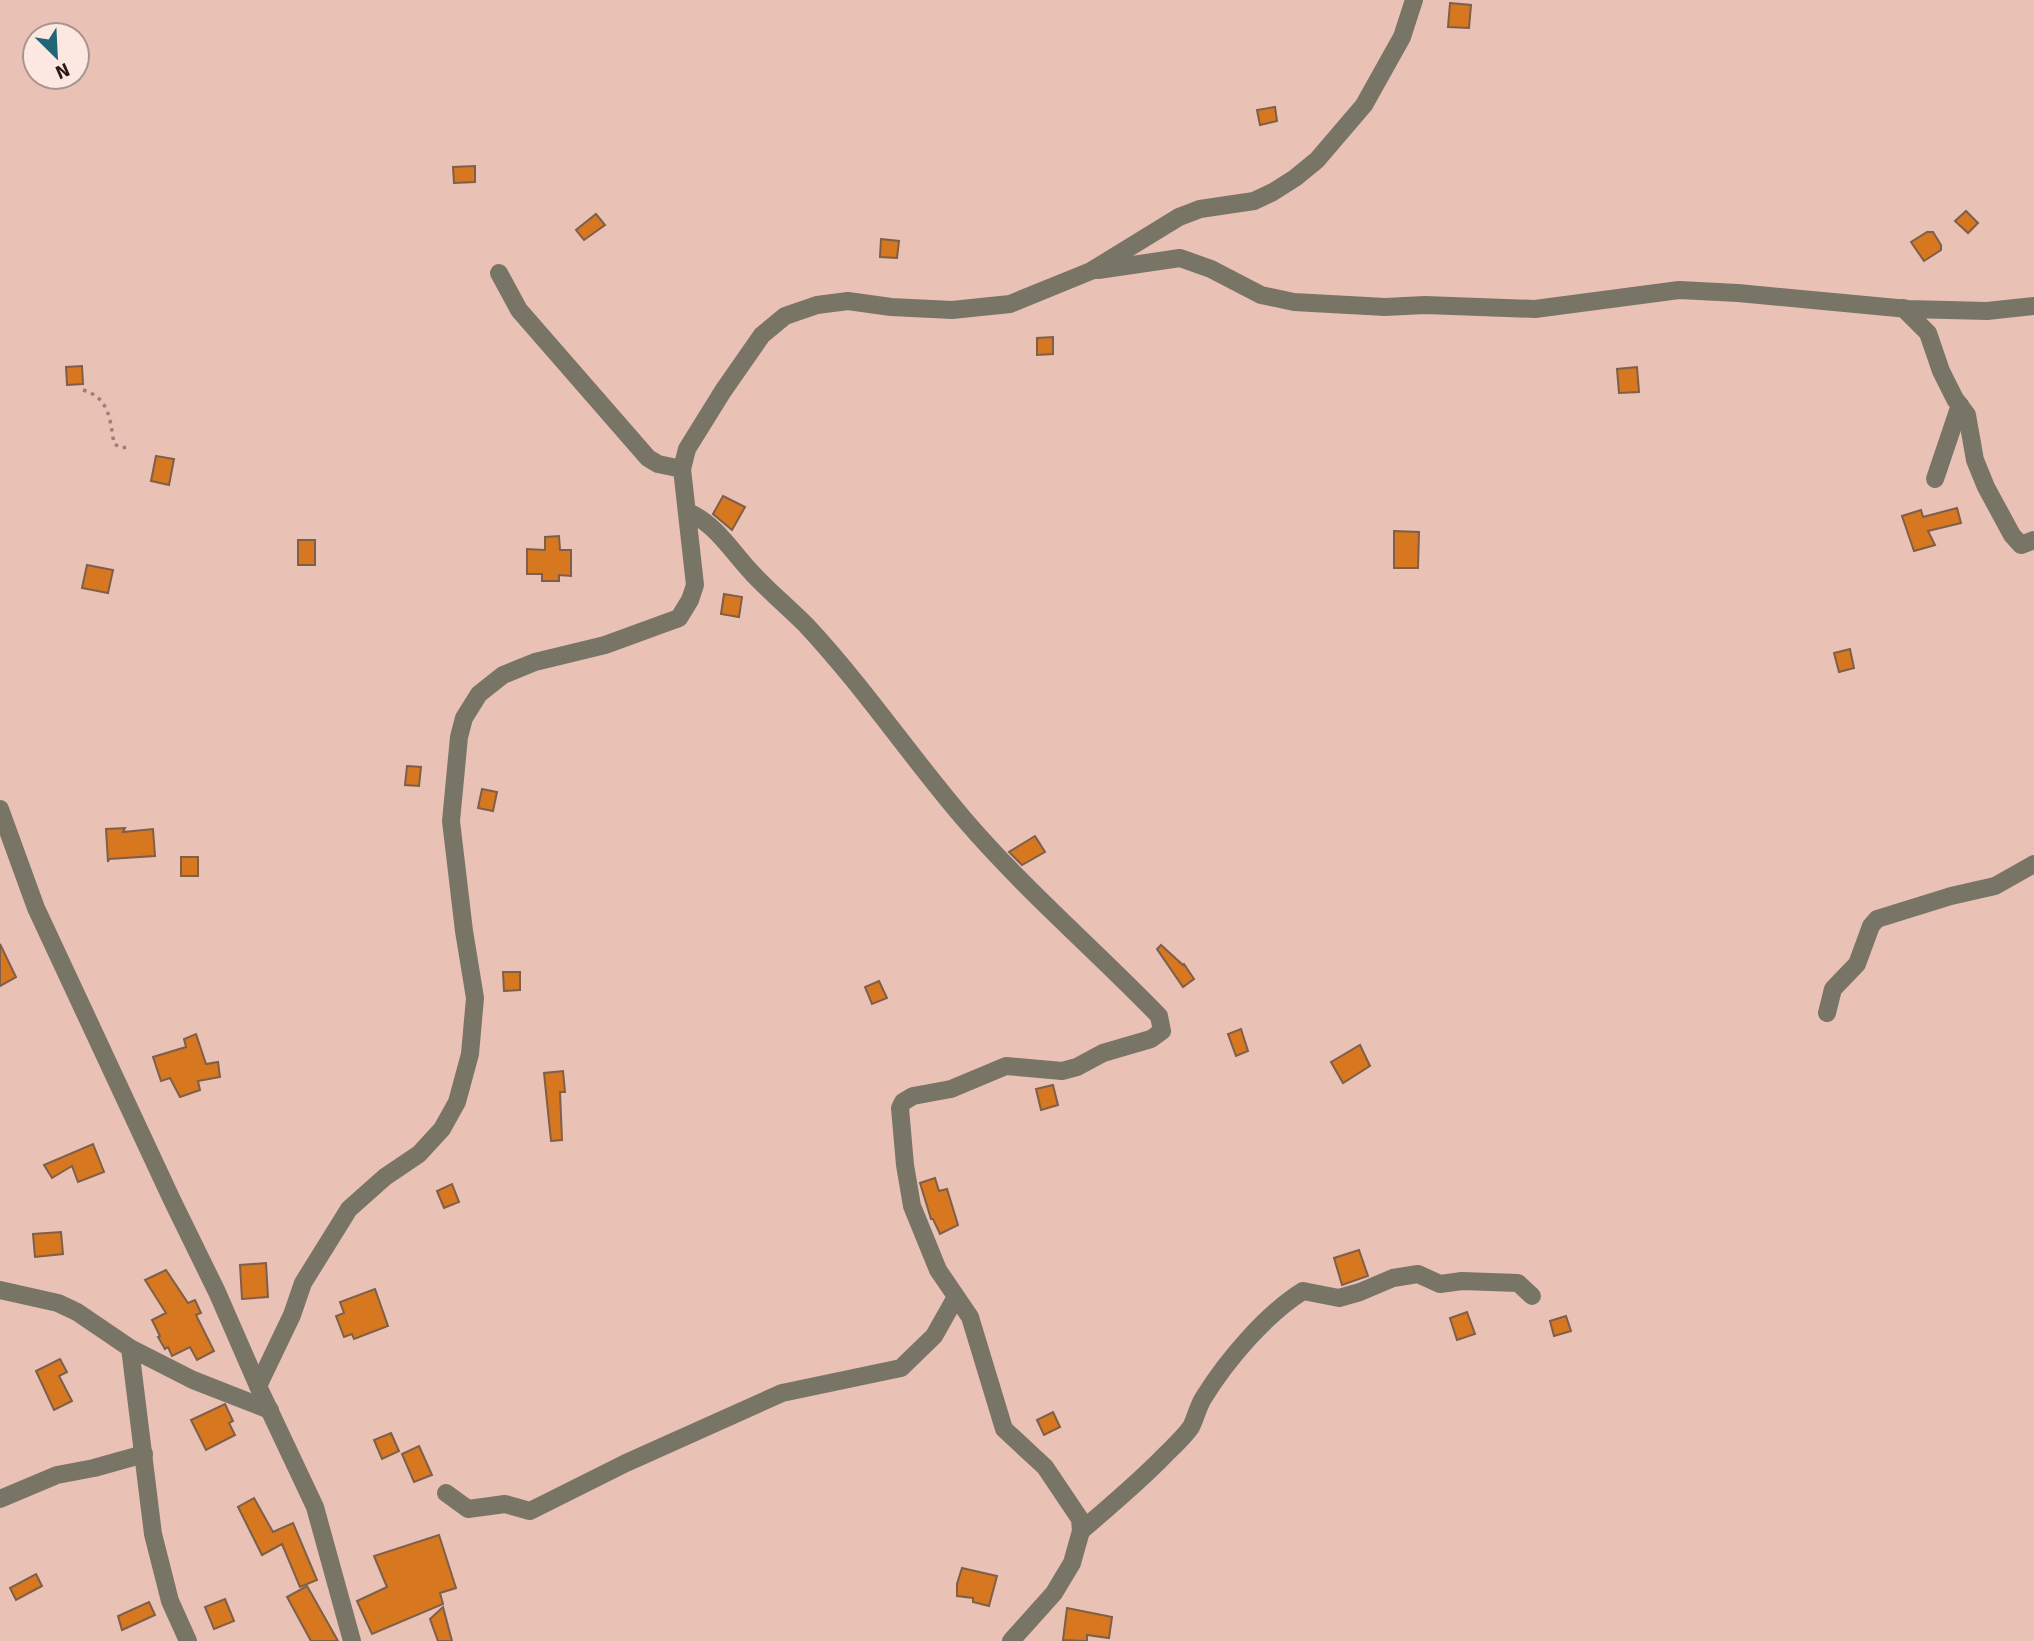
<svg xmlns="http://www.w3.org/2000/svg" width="2034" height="1641" viewBox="0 0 2034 1641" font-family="Signika,sans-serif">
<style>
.building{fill:#d7771f;stroke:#7d5f4a;stroke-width:2}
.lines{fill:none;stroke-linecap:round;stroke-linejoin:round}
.path{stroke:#9f8077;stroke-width:3.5;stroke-dasharray:3.5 5;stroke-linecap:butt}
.minor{stroke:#787566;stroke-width:18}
</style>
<rect width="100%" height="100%" fill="#eac1b5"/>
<g class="building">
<polygon points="1450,3 1471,5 1469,28 1448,27"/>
<polygon points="1275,107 1277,121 1260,125 1257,110"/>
<polygon points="475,166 475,182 454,183 453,167"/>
<polygon points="1966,211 1978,223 1968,233 1955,221"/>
<polygon points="596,214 605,225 584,240 576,230"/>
<polygon points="1927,232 1933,232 1941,245 1941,250 1924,261 1911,242"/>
<polygon points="881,239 899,241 897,258 880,257"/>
<polygon points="1053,337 1053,354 1037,355 1037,338"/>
<polygon points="82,366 83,384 67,385 66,367"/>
<polygon points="1637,367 1639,392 1619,393 1617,369"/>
<polygon points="156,456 174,459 169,485 151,481"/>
<polygon points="723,496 745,507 732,530 713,514"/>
<polygon points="1957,508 1961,523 1928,531 1935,545 1914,551 1902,516 1921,510 1923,517"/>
<polygon points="1394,531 1419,532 1418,568 1394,568"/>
<polygon points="559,536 560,550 571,550 571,576 559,575 559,581 542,581 542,574 527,574 527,549 545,550 545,537"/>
<rect x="298" y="540" width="17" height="25"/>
<polygon points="87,565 113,570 108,593 82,588"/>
<polygon points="724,594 742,597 739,617 721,614"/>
<polygon points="1850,649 1854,668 1839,672 1834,653"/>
<polygon points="407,766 421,767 419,786 405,785"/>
<polygon points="482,789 497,792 493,811 478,808"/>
<polygon points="125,828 123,832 153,829 155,856 109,859 108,862 106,829"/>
<polygon points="1035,836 1045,852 1022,865 1009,852"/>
<rect x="181" y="857" width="17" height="19"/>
<polygon points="0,944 16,977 0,986"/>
<polygon points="1161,945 1183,965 1184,964 1194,979 1183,987 1157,949"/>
<polygon points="503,972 520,972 520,990 504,991"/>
<polygon points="879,981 887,998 872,1004 865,987"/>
<polygon points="1241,1029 1248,1051 1236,1056 1228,1034"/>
<polygon points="196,1034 206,1064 218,1062 220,1077 198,1081 200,1090 180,1097 170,1078 161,1081 153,1057 186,1047 184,1039"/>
<polygon points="1360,1045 1370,1066 1343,1083 1331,1062"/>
<polygon points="563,1071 565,1092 560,1092 562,1140 551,1141 544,1073"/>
<polygon points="1053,1085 1058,1105 1041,1110 1036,1089"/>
<polygon points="93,1144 104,1172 78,1182 72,1166 52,1178 44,1165"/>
<polygon points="935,1178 939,1191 947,1189 958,1225 940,1234 933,1219 931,1219 920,1183"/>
<polygon points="452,1184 459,1202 444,1208 437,1191"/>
<polygon points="61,1232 63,1254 35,1257 33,1234"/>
<polygon points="1359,1250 1368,1276 1342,1285 1334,1258"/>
<polygon points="266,1263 268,1297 242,1299 240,1265"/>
<polygon points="166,1270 188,1303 195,1300 201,1313 196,1315 214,1351 197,1360 190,1347 172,1356 168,1347 165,1349 158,1337 160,1336 152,1320 166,1313 145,1280"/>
<polygon points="375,1289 388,1326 354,1339 352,1334 344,1337 336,1316 344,1313 340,1302"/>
<polygon points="1467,1312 1475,1334 1457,1340 1450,1318"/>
<polygon points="1566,1316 1571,1331 1554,1336 1550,1321"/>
<polygon points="60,1359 67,1372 59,1376 72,1401 54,1410 36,1371"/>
<polygon points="225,1404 233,1421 229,1423 235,1435 206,1450 191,1420"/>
<polygon points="1053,1412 1060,1427 1044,1435 1037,1420"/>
<polygon points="391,1433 399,1451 382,1459 374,1440"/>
<polygon points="419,1446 432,1475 414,1482 402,1454"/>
<polygon points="254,1498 273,1532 293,1523 317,1580 300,1587 282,1544 262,1555 238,1507"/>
<polygon points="439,1535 456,1588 440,1593 443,1604 372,1634 357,1601 387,1587 374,1556"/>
<polygon points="962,1568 997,1576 989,1606 973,1602 973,1598 957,1596 957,1584"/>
<polygon points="36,1574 42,1586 16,1600 10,1588"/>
<polygon points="307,1586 338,1641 311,1641 287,1597"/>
<polygon points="225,1599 234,1621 214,1629 205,1607"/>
<polygon points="149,1602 155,1615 122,1630 118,1616"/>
<polygon points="443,1607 452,1641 438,1641 430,1619"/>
<polygon points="1067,1608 1112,1617 1109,1638 1087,1635 1087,1641 1063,1640"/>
</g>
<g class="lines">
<path class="path" d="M83,390C110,398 110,420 114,444L122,448L128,447"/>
<g class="minor">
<polyline points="1098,270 1180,258 1211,269 1261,295 1294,302 1385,307 1425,305 1535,309 1679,290 1738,293 1908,309 1987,311 2034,306"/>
<polyline points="499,273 519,310 648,458 658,464 682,469"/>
<polyline points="1903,308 1928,333 1941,371 1955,399 1967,415 1975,460 1986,487 2012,535 2021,545 2034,540"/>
<polyline points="1935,479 1960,405"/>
<path d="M688,512C716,524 732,552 753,574C770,592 789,608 806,625C863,686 910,756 964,819C1024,889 1094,949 1159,1016L1162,1031L1151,1039L1103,1053L1077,1067L1062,1071L1006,1066L951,1089L913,1096L903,1102L900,1108L905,1165L912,1206L938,1270L970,1317L1004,1429L1045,1467L1080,1519L1081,1531L1072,1563L1054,1593L1011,1641"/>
<polyline points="0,809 36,908 172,1200 217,1292 258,1386 315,1507 352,1641"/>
<polyline points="1827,1013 1833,989 1857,964 1871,926 1877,919 1951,896 1995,886 2034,864"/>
<polyline points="0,1290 58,1303 77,1312 130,1348 193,1380 270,1410"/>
<polyline points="130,1348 153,1534 170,1601 188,1641"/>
<polyline points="258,1386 292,1315 303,1283 349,1209 385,1177 419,1154 442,1129 457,1102 470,1054 475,998 464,931 451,821 459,737 464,718 479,694 503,675 535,662 605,645 679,618 690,600 695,585 682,469 687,449 723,391 762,335 785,316 817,305 848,301 891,307 952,310 1010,304 1091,271 1179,217 1200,209 1254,201 1273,192 1295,178 1317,160 1364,105 1402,37 1414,0"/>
<polyline points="446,1493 468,1509 505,1504 530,1511 626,1463 782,1393 901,1368 934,1336 956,1297"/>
<polyline points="0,1499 57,1475 94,1468 144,1454"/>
<path d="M1081,1531C1110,1506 1139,1482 1165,1455C1174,1446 1184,1437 1191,1427C1196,1417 1198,1406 1204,1397C1227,1360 1266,1314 1303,1291L1339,1298L1360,1292L1393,1278L1418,1274L1440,1284L1462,1281L1518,1283L1532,1296"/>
</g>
</g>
<g transform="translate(56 56) rotate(156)"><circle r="33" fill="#fde7e1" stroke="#a99590" stroke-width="2"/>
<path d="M0-5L12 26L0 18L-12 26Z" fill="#206676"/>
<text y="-10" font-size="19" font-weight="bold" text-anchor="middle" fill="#2a1b17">N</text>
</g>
</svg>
